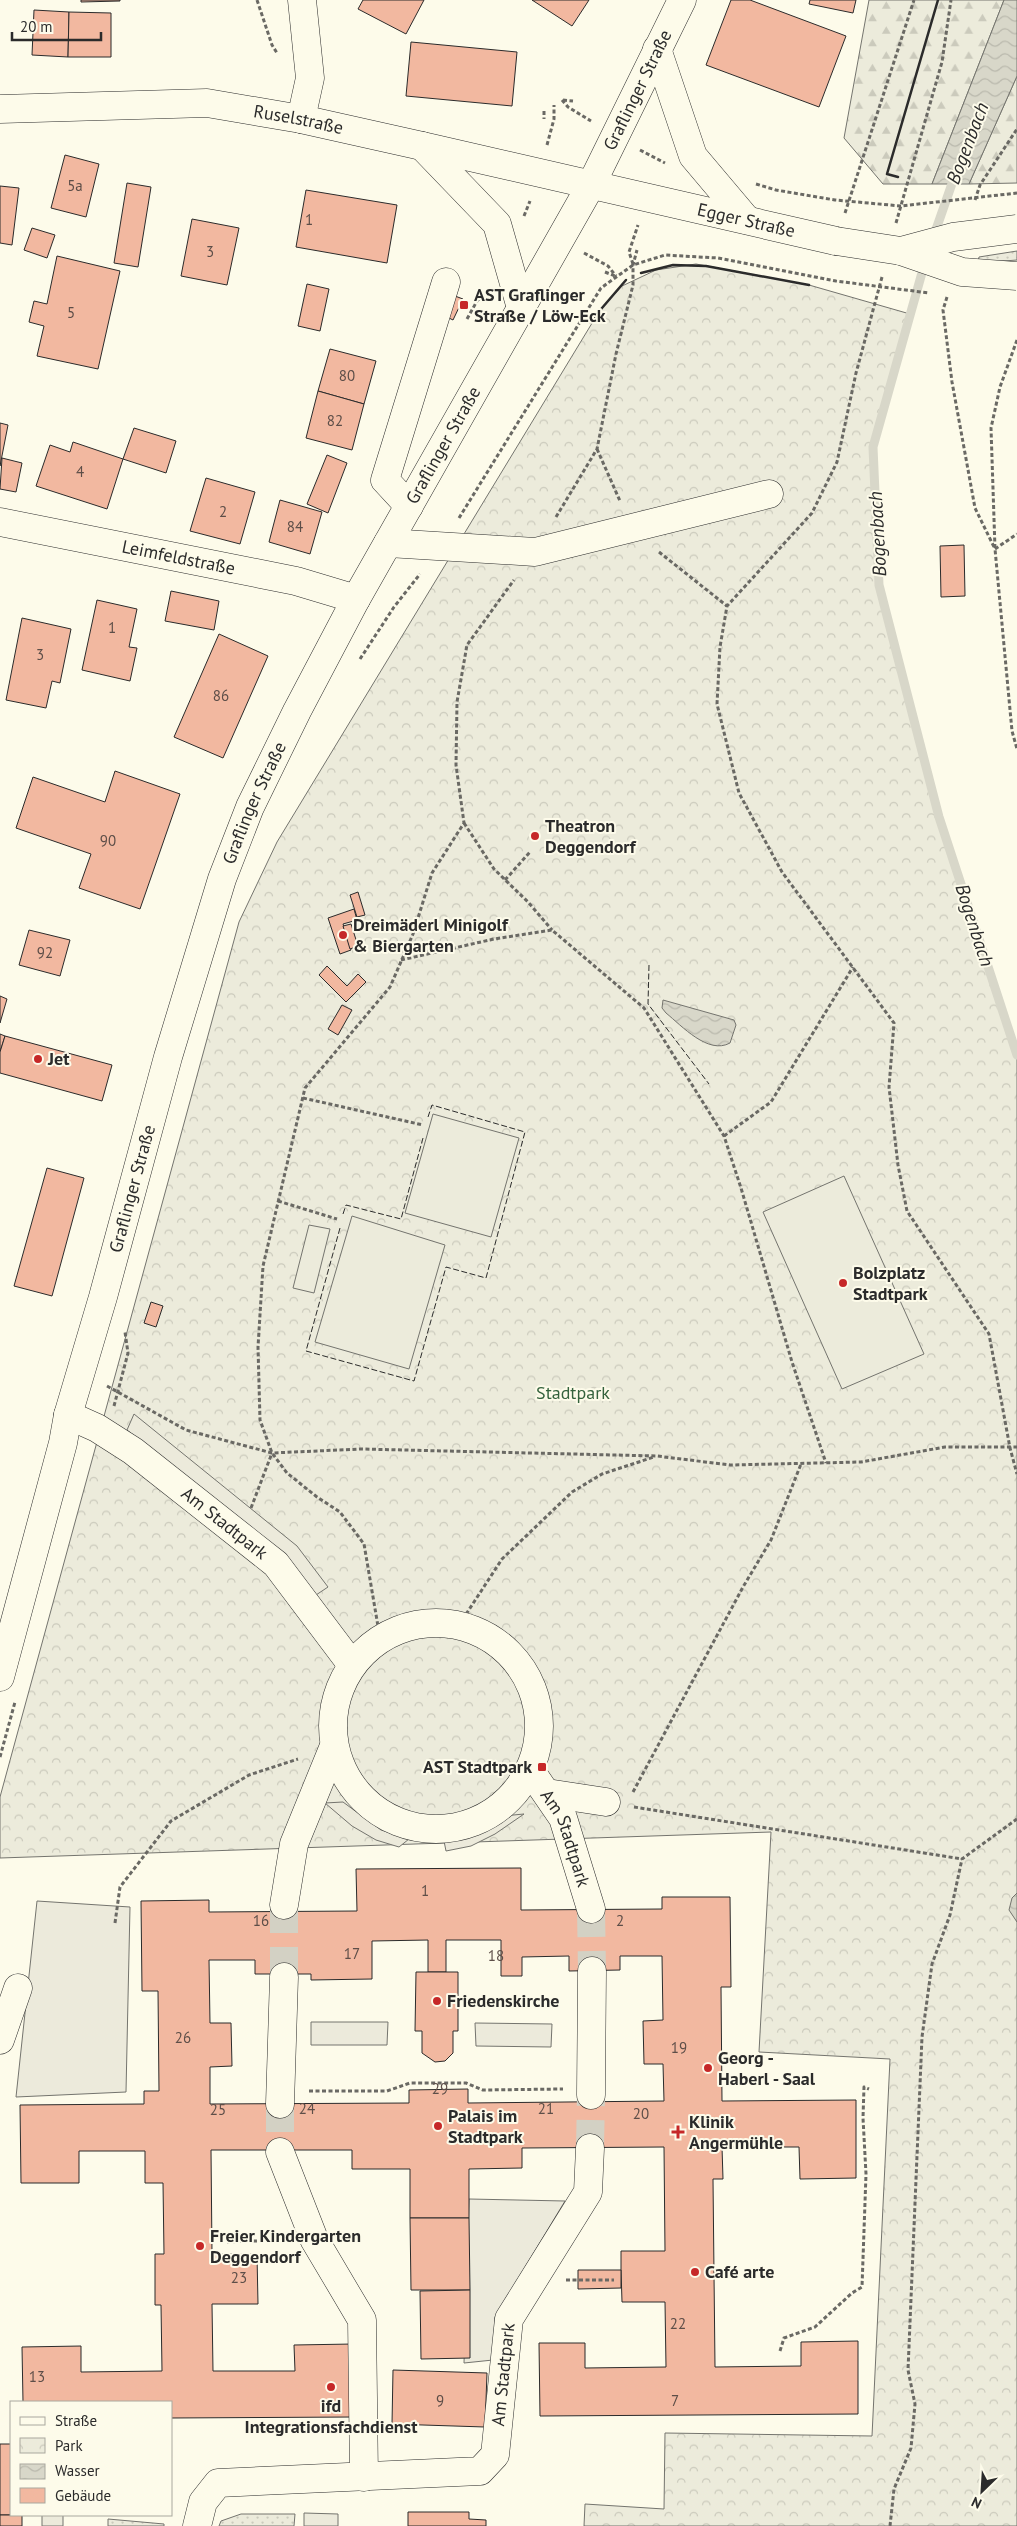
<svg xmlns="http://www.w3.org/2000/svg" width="1017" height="2526" viewBox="0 0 1017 2526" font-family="'PT Sans',sans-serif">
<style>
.grass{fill:url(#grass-dots);stroke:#74746e}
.forest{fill:url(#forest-firs);stroke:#74746e}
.park{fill:url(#park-crowns);stroke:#74746e}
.pitch{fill:#ecebdb;stroke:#74746e}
.parking{fill:#eceadb;stroke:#74746e}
.water{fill:url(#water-waves);stroke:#74746e}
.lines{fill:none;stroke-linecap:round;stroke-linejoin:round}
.stream{stroke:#d8d7c9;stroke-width:9}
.building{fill:#f2b8a0;stroke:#2b2b2b;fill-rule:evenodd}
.minor-tunnel{stroke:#d3d1c4;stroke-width:28;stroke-dasharray:28 14;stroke-linecap:butt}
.minor-casing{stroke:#2b2b2b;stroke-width:29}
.major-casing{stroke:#2b2b2b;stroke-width:29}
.path{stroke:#6a6964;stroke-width:3;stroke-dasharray:4 2.5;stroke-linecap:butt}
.minor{stroke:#fdfbea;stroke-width:28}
.major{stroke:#fdfbea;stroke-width:28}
.major-bridge-casing{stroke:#2b2b2b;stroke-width:29;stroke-linecap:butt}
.major-bridge{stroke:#fdfbea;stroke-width:28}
.fence{stroke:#2b2b2b;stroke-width:1;stroke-dasharray:6 2.5;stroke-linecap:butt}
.wall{stroke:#2b2b2b;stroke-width:2.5}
.poi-dot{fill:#c62828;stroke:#fdfbea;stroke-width:2}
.labels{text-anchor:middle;stroke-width:4;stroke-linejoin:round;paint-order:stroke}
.number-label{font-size:15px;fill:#5d4e48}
.street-label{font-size:18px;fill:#2b2b2b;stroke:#fdfbea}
.poi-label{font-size:18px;font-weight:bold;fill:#2b2b2b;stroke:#fdfbea;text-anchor:start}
.park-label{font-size:18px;fill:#34623c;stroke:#fdfbea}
.water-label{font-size:19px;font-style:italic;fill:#2b2b2b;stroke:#fdfbea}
</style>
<defs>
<pattern id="grass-dots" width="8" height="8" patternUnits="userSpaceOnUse" patternTransform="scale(1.25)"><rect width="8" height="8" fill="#ecebdb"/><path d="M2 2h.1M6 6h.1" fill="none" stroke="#cbcabc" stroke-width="1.8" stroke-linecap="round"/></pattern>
<pattern id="forest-firs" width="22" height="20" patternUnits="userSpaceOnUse" patternTransform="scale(1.25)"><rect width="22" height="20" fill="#ecebdb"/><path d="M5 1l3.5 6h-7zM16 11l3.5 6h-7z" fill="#cbcabc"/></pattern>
<pattern id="park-crowns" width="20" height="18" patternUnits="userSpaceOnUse" patternTransform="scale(1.25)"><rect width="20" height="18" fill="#ecebdb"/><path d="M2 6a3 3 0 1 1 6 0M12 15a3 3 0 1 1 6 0" fill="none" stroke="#cbcabc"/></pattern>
<pattern id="water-waves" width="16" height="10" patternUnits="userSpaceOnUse" patternTransform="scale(1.25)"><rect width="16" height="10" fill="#d8d7c9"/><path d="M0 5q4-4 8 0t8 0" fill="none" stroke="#bab9ad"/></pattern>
</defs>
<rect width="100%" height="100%" fill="#fdfbea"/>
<g class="grass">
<polygon points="1017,251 1017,260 978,263 979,257"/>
<polygon points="241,2514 295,2514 294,2526 219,2526 221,2521"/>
<polygon points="108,2519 164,2524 164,2526 108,2526"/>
</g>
<g class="forest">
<polygon points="869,0 1004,0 932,184 883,184 844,138"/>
<polygon points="1017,76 1017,183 969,184"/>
</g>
<polygon class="park" points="696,264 809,285 910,314 873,447 879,585 939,817 1017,1055 1017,2526 584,2526 585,2504 664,2509 665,2433 872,2436 890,2059 759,2052 771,1832 0,1858 0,1797 239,922 277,842 600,310 622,286 656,270"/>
<g class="pitch">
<polygon points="433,1114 519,1138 491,1237 405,1213"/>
<polygon points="844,1176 924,1354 842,1389 763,1212"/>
<polygon points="352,1216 445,1245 409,1369 315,1342"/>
<polygon points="309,1225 330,1229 314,1293 293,1288"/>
</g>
<g class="parking">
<polygon points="134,1414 297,1546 328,1587 313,1597 285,1557 127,1430"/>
<polygon points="343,1802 381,1830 409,1839 399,1847 376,1840 352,1826 325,1803"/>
<polygon points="524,1814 495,1834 471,1846 446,1851 444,1841 477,1831 503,1816"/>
<polygon points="37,1901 130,1907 126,2092 16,2097"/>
<polygon points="311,2022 388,2022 387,2045 311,2045"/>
<polygon points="475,2023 552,2024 551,2047 476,2046"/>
<polygon points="469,2199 565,2201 495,2317 493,2360 464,2363"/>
<polygon points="304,2513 338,2514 338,2526 304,2526"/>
<rect x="42" y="2515" width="21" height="11"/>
</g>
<g class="water">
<polygon points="1004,0 1017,0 1017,76 969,184 932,184"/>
<path d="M663,1000L734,1020L736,1025L730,1043C708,1055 682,1026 666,1013L662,1008Z"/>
<polygon points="1017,1893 1017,1922 1009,1910 1012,1898"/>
</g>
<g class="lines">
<g class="stream">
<polyline points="933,238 955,175"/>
<polyline points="925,262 873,447 879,585 939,817 1017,1055"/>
</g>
</g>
<g class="building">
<polygon points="81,0 120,0 120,1 81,2"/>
<polygon points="363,0 424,0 406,34 358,9"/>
<polygon points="532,0 589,0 572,26"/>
<polygon points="731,0 750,0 846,36 819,107 706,65"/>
<polygon points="810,0 856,0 853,13 809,4"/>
<polygon points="34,10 69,12 68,57 32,55"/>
<polygon points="69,12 111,13 111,57 68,57"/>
<polygon points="411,42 517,52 512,106 406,96"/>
<polygon points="65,155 99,164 86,217 51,208"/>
<polygon points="127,183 151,187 138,267 114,263"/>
<polygon points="0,186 19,188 12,245 0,243"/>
<polygon points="306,190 397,205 387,263 296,247"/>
<polygon points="192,219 239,228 227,285 181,276"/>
<polygon points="32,228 55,235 47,258 24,250"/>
<polygon points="57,256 120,271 98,369 37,356 44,326 29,322 34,301 47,304"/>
<polygon points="307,284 329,289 320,331 298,326"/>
<polygon points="455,296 463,299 453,320 445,316"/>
<polygon points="330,349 376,361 364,404 318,391"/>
<polygon points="318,391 364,404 352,450 306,438"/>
<polygon points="0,423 8,425 0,466"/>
<polygon points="134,428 176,441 166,473 123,459"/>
<polygon points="73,442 123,459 107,509 36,486 50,445 70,452"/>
<polygon points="327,455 347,463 328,513 307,504"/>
<polygon points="2,458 22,463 16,492 0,489"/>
<polygon points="206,478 255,492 240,544 190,531"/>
<polygon points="280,500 322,512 310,554 269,542"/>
<polygon points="964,545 965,596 941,597 940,546"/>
<polygon points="171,591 219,601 214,630 165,621"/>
<polygon points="97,600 137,609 129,647 137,648 130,681 82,670"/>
<polygon points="22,618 71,629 60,683 52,681 46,708 6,700"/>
<polygon points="219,634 268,656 223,758 174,737"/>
<polygon points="115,771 180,794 140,909 79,888 91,854 16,828 33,777 105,802"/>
<polygon points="358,892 365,915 357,917 350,895"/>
<polygon points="354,909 357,920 343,924 351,950 340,954 328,918"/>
<polygon points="351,924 358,946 350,949 343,926"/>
<polygon points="29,930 70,940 60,976 19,965"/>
<polygon points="327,966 347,986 358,974 366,982 346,1002 319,975"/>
<polygon points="0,996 7,999 0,1023"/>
<polygon points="342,1005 352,1010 338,1035 328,1029"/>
<polygon points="0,1034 5,1036 0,1052"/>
<polygon points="5,1036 112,1065 102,1101 0,1073 0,1052"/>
<polygon points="47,1168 84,1178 52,1296 14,1286"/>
<polygon points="151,1302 163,1306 156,1327 144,1323"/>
<path d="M521,1868V1910L662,1909V1897H730L731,1987H721L722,2101L856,2100V2178L800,2179L799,2147H722L723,2179H713L715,2367L801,2366V2342L858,2341V2414L540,2416L539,2343H585V2368L666,2367L665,2302H622L621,2270V2251H665L664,2147L522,2148V2168L469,2169V2218H410V2169H352V2150H211L212,2254H257L258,2304H212L213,2371H295L294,2345L353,2344L354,2417L171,2418V2402H23L22,2347L81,2346V2372L162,2371L161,2305H155V2254H164L163,2183H145V2151H79V2183H21L20,2105L144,2104V2091H159L158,1991H142L141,1901L209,1900V1912L357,1911L356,1869ZM428,1940V1972H446V1940H501V1976H522V1957L569,1956V1971L620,1970V1956H662L663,2020L643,2021L644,2064H663L664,2101L468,2103V2089L409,2090V2103L210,2104V2067L232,2066L231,2023H210L209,1960H255V1974H311V1980L372,1979V1941Z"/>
<polygon points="416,1972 458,1972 458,2031 453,2031 453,2053 445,2061 435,2062 422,2053 422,2031 415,2031"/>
<polygon points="410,2218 469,2218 470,2290 411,2290"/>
<polygon points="578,2270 621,2270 621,2288 578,2289"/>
<polygon points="470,2290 470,2358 421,2359 420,2291"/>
<polygon points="393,2370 487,2373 485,2427 392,2424"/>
<polygon points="0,2444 11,2444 11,2515 22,2515 0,2515"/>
<polygon points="408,2512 469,2512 469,2519 486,2520 486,2526 408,2526"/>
<rect x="0" y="2515" width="22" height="11"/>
</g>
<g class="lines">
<g class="minor-tunnel">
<polyline points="284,1905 284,1977"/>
<polyline points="591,1909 592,1971"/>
<polyline points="280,2104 280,2152"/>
<polyline points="590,2148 591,2095"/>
</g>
<defs>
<g id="minor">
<polyline points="657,49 693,156 747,220"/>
<polyline points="301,119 310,78 302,0"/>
<polyline points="422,146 497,224 521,308"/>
<polyline points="409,506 385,480 446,282"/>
<path id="s1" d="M0,522L296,581L356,599"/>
<polyline points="388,543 535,552 769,494"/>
<path id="s2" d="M68,1415L97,1428L133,1451L276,1564L352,1665"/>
<circle cx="436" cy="1726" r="103"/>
<path id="s3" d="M0,1677L63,1443L68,1415L103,1297L168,1057L222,879L250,807L297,711L356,599L591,185L682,0"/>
<path id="s4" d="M530,1770L563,1818L591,1909"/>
<polyline points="547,1793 606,1802"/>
<polyline points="284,1905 294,1844 334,1746"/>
<polyline points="0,2040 18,1988"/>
<polyline points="591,2095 592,1971"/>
<polyline points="280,2104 284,1977"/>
<polyline points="280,2152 314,2239 362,2320 364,2477"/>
<path id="s5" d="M197,2526L203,2502L218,2483L480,2471L495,2455L509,2319L588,2192L590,2148"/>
</g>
<g id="major">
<path id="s6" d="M0,109L207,103L301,119L422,146L836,241"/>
</g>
</defs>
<use href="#minor" class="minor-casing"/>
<use href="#major" class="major-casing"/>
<g class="path">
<polyline points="257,0 272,45 277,53"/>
<polyline points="562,100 568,107 591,121"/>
<polyline points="563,100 573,101"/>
<polyline points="544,111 544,119"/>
<polyline points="547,145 554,119 554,105"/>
<polyline points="640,150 665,163"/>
<polyline points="756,184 776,190 835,200 901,206 1017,193"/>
<polyline points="975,200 980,185 1017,129"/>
<polyline points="845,213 914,0"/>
<polyline points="524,216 530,201"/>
<polyline points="896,223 942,62 951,0"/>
<polyline points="584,253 608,266 616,276"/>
<polyline points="633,264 629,252 638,225"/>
<polyline points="605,272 615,276"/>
<polyline points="882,277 856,373 837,462 812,513 727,606 720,647 717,704 739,793 782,872 894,1023 889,1087 898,1165 907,1211 989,1334 1010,1448 1017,1474"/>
<polyline points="947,297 943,310 952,382 975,508 995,549"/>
<polyline points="467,319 477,301 486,292"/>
<polyline points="1017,340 1000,387 991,428 995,549 1012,731 1017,749"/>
<polyline points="597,449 620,501"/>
<polyline points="556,517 597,449 616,354 633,285 633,265 637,250"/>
<polyline points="459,518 601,288 633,265 665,255 718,258 836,281 929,293"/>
<polyline points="995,549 1017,534"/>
<polyline points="659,552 727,606"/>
<polyline points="360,659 394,607 420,574"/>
<polyline points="464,823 494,869 528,902 552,930"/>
<polyline points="505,880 530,852"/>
<polyline points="401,960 494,939 552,930 644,1008 724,1136 741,1188 792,1362 826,1463"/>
<polyline points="303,1098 423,1125"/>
<polyline points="724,1136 771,1102 853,967"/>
<polyline points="278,1201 337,1219"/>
<polyline points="107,1386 186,1430 272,1453 361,1449 657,1456 730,1465 861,1462 945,1447 1017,1447"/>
<polyline points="114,1406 128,1353 125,1332"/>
<polyline points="251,1508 272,1453"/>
<polyline points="459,1625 502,1559 572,1492 602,1474 654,1457"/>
<polyline points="380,1638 364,1544 340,1512 317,1497 287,1473 272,1453 260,1420 258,1347 263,1266 305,1088 390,987 413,934 432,873 464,823 456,765 457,702 467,645 514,580"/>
<polyline points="0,1757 15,1702"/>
<polyline points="633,1792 743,1587 771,1540 801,1464"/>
<polyline points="634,1807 962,1859"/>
<polyline points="115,1923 120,1887 171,1821 249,1775 298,1759"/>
<polyline points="309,2091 387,2091 410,2083 466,2083 483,2090 563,2089"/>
<polyline points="227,2242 283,2240"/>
<polyline points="566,2280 614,2280"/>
<polyline points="780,2351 784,2338 815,2327 852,2293 862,2287 866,2174 863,2118 864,2087 869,2089"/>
<polyline points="890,2526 894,2489 911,2448 915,2404 908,2370 922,2037 932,1964 950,1915 962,1859 1017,1819"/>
</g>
<use href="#minor" class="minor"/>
<use href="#major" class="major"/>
<defs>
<g id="major-bridge">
<polyline points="836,241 901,251 962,272 1017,276"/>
<polyline points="901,251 953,237 1017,229"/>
</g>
</defs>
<use href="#major-bridge" class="major-bridge-casing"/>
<use href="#major-bridge" class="major-bridge"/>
<g class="fence">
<polyline points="649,965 648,1004 709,1084"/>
<polyline points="343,1214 346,1205 401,1219 423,1138"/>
<polyline points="340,1228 306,1351 414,1381 446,1267 486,1278 525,1132 432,1105 428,1117"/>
</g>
<g class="wall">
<polyline points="898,177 887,174 938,0"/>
<polyline points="641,273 673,265 706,266 809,285"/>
<polyline points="590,322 626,280"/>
</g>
</g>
<g class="poi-dot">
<rect x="459" y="300" width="10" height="10" rx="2.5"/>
<circle cx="535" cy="836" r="5"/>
<circle cx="343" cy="935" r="5"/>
<circle cx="38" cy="1059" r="5"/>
<circle cx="843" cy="1283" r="5"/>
<rect x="537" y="1762" width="10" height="10" rx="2.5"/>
<circle cx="437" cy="2001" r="5"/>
<circle cx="708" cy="2068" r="5"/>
<circle cx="438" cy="2126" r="5"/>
<path d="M675.5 2124.5h5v5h5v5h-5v5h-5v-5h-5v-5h5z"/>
<circle cx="200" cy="2246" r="5"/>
<circle cx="695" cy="2272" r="5"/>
<circle cx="331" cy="2387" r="5"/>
</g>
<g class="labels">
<g class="number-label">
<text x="75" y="191">5a</text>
<text x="309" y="225">1</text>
<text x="210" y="257">3</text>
<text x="71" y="318">5</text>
<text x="347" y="381">80</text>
<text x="335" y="426">82</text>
<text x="80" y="477">4</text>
<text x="223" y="517">2</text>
<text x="295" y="532">84</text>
<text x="112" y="633">1</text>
<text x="40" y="660">3</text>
<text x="221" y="701">86</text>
<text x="108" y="846">90</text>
<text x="45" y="958">92</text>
<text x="425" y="1896">1</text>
<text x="261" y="1926">16</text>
<text x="620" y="1926">2</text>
<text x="352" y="1959">17</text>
<text x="496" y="1961">18</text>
<text x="183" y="2043">26</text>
<text x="679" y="2053">19</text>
<text x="440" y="2094">29</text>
<text x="307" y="2114">24</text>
<text x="546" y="2114">21</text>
<text x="218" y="2115">25</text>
<text x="641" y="2119">20</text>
<text x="239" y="2283">23</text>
<text x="678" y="2329">22</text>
<text x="37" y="2382">13</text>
<text x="440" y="2406">9</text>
<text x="675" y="2406">7</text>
</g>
<g class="street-label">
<text dy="6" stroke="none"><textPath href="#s3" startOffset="1721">Graflinger Straße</textPath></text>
<text dy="6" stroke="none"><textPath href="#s6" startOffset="300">Ruselstraße</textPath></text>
<text dy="6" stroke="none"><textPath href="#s6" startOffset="759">Egger Straße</textPath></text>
<text dy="6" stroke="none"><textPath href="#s3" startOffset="1316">Graflinger Straße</textPath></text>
<text dy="6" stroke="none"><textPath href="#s1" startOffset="182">Leimfeldstraße</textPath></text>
<text dy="6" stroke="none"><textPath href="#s3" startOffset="911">Graflinger Straße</textPath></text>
<text dy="6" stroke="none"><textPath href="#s3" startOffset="506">Graflinger Straße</textPath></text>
<text dy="6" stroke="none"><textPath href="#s2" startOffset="191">Am Stadtpark</textPath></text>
<text dy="6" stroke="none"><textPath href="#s4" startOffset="78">Am Stadtpark</textPath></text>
<text dy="6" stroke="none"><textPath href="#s5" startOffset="414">Am Stadtpark</textPath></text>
</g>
<g class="poi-label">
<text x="474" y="301">AST Graflinger<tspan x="474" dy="21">Straße / Löw-Eck</tspan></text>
<text x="545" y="832">Theatron<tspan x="545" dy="21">Deggendorf</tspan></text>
<text x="353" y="931">Dreimäderl Minigolf<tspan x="353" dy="21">&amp; Biergarten</tspan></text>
<text x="48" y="1065">Jet</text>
<text x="853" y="1279">Bolzplatz<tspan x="853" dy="21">Stadtpark</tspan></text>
<text x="532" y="1773" text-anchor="end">AST Stadtpark</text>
<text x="447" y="2007">Friedenskirche</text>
<text x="718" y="2064">Georg -<tspan x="718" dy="21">Haberl - Saal</tspan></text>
<text x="448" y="2122">Palais im<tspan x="448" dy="21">Stadtpark</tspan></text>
<text x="689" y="2128">Klinik<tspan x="689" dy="21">Angermühle</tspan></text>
<text x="210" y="2242">Freier Kindergarten<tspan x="210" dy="21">Deggendorf</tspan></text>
<text x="705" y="2278">Café arte</text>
<text x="331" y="2412" text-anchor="middle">ifd<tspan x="331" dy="21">Integrationsfachdienst</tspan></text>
</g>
<g class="park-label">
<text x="573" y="1399">Stadtpark</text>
</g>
<g class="water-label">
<text transform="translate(967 143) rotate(-69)" y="7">Bogenbach</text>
<text transform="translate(877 534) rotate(-93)" y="7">Bogenbach</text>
<text transform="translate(975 925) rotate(72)" y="7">Bogenbach</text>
</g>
</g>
<rect x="10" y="2401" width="162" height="115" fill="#fdfbea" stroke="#a9a89e"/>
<rect x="20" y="2417" width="25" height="8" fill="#fdfbea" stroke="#a9a89e"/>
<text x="55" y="2426" font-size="15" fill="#2b2b2b">Straße</text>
<rect x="20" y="2438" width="25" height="15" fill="url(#park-crowns)" stroke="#a9a89e"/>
<text x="55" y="2451" font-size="15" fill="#2b2b2b">Park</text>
<rect x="20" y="2464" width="25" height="15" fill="url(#water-waves)" stroke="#a9a89e"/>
<text x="55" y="2476" font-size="15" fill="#2b2b2b">Wasser</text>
<rect x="20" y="2488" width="25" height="15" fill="#f2b8a0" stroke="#a9a89e"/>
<text x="55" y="2501" font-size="15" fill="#2b2b2b">Gebäude</text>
<g transform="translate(982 2491) rotate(205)" stroke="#fdfbea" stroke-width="4" paint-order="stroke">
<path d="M0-4L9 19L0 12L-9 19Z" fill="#2b2b2b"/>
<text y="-8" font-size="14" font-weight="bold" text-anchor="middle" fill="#2b2b2b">N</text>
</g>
<path d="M12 32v8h89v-8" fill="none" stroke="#2b2b2b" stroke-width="2.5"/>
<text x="20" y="32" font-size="15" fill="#2b2b2b" stroke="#fdfbea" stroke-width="4" paint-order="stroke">20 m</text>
</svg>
